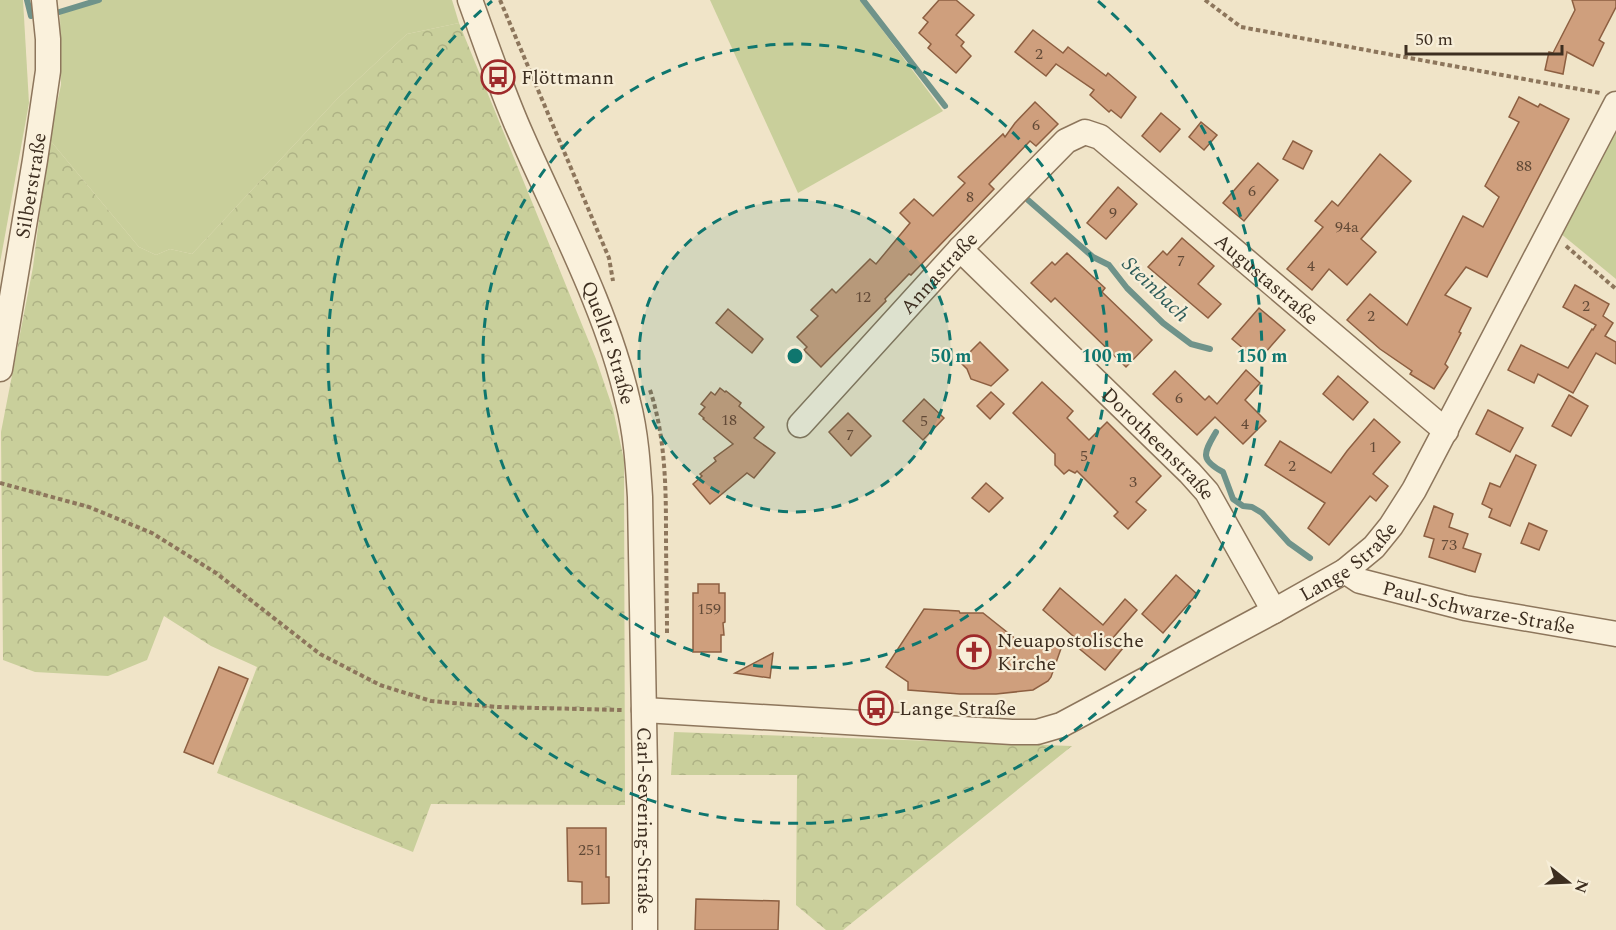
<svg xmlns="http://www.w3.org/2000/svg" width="1616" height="930" viewBox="0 0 1616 930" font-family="Spectral,serif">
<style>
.grass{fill:#c9cf9b}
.forest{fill:url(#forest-crowns)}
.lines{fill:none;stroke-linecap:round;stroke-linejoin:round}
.stream{stroke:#6f938a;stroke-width:6}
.building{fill:#cf9f7d;stroke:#8d5f41;stroke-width:1.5}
.minor-casing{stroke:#8d765c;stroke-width:27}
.path{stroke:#8d765c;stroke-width:4;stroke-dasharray:4.5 3;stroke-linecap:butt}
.minor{stroke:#faf1dc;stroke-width:24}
.ring{fill:none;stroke:#0f766e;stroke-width:3;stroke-dasharray:10 8}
.labels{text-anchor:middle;stroke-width:4.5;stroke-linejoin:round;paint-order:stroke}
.number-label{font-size:16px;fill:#624a37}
.poi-label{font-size:20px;fill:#3d2e20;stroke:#f7eed8;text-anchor:start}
.street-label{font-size:20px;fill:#3d2e20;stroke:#f7eed8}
.water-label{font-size:21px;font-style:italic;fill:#2f5d5a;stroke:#f7eed8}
.centre{fill:#0f766e;stroke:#f7eed8;stroke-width:3}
.ring-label{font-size:18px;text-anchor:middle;font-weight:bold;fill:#0f766e;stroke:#f7eed8;stroke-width:4.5;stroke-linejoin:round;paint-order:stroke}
</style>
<defs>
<pattern id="forest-crowns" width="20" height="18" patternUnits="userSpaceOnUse" patternTransform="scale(1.5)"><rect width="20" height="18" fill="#c9cf9b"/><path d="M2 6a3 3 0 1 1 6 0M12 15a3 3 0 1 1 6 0" fill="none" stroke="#aeb285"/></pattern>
</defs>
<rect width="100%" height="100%" fill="#f0e4c8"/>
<g class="grass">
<polygon points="0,0 23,0 29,103 0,263"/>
<polygon points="98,0 452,0 459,23 407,34 338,98 192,254 170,249 156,255 139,247 49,139 61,85 60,12"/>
<polygon points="710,0 860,0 943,111 798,193"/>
<polygon points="1616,127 1616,279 1560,233"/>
</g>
<g class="forest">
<polygon points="459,23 596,359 613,409 624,460 625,805 431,804 413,852 217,773 257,667 211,646 164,616 147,660 108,676 35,672 3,660 1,432 33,267 49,139 139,247 156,255 170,249 192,254 338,98 407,34"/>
<polygon points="674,732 1072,746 843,930 826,930 796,905 797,775 671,775"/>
</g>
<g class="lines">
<g class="stream">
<polyline points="27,0 31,16"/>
<polyline points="863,0 945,106"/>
<polyline points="56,13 99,0"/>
<polyline points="1028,200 1093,257 1109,265 1127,288 1163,323 1191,344 1210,349"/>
<path d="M1216,432C1204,453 1199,459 1223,472L1233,499L1243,506L1252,507L1262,513L1289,543L1310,558"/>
</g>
</g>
<g class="building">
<polygon points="939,0 956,0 974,15 956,35 964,42 961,46 971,56 956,73 928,48 931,44 919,33 928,22 923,18"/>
<polygon points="1572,0 1616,0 1616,7 1599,40 1604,43 1593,66 1567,52 1563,74 1545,70 1549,52 1553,53 1575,10"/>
<polygon points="1033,30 1063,53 1068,47 1106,76 1108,73 1136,97 1121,118 1111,110 1109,112 1090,95 1094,90 1056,64 1046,76 1015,52"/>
<polygon points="1519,97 1538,107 1540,104 1569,119 1487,277 1466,267 1445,295 1471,308 1459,332 1461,333 1445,364 1448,367 1434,389 1410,374 1412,371 1380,349 1347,320 1370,294 1407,325 1463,216 1483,227 1499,197 1485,186 1519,122 1509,117"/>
<polygon points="1035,102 1058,124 1036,146 1030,141 989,184 994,189 911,275 909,274 885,299 886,301 821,367 804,350 807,347 797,337 818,316 811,310 832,289 836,293 870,259 876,264 910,223 900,213 914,199 933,216 965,183 958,177 1003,134 1005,137 1015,123"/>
<polygon points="1161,113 1180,129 1160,152 1142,136"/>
<polygon points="1201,122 1217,135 1204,150 1189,137"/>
<polygon points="1293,141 1312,151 1303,169 1283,159"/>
<polygon points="1380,154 1411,181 1361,239 1376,252 1347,285 1329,269 1312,290 1287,269 1323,227 1315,221 1332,201 1338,206"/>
<polygon points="1258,163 1278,180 1244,221 1223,203"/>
<polygon points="1118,187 1137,204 1106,239 1087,223"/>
<polygon points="1182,238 1214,266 1198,284 1221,304 1208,318 1148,267 1163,251 1167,255"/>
<polygon points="1067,253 1105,288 1102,292 1152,340 1126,367 1055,298 1051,302 1031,283 1052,262 1055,265"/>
<polygon points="1575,285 1609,304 1603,316 1613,323 1605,336 1616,342 1616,364 1596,353 1573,393 1538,374 1534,383 1508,370 1521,345 1568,368 1592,329 1593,330 1596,325 1563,307"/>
<polygon points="1259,308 1285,330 1258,361 1232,339"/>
<polygon points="728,309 763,339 752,353 716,323"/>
<polygon points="980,342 1008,370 991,386 971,379 967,369 960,362"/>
<polygon points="1246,370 1260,383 1245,400 1266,421 1243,444 1215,417 1197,435 1153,394 1175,371 1205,400 1209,396 1217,404"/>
<polygon points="1338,376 1368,402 1353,420 1323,394"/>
<polygon points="1042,382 1073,411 1067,418 1089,440 1107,422 1161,476 1136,502 1146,510 1128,529 1114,516 1118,512 1077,471 1075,473 1069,470 1064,474 1055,465 1055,454 1013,413"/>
<polygon points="720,388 725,392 726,391 741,403 739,406 764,427 754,438 775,453 754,478 747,473 710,504 693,484 702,476 700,474 716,461 714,458 733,444 703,419 704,418 699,414 705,407 701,404 711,392 715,395"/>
<polygon points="991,392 1004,404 990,419 977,406"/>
<polygon points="1569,395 1588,406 1571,436 1552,426"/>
<polygon points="924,399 944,418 923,440 903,421"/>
<polygon points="1488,410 1523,428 1510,452 1476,434"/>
<polygon points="848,413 871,436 851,456 829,432"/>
<polygon points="1374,419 1400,442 1373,474 1388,486 1376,501 1370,496 1329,545 1308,528 1325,503 1265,465 1280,441 1331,473 1347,451"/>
<polygon points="1516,455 1536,465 1510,526 1489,517 1492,509 1482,504 1490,483 1500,487"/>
<polygon points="986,483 1003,498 989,512 972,498"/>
<polygon points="1434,506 1453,514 1449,527 1468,534 1463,548 1481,554 1475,572 1429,557 1434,539 1424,536"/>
<polygon points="1529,523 1547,531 1539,550 1521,543"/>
<polygon points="1176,575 1197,594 1163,633 1142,614"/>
<polygon points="698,584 719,584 719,593 725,593 725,622 723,623 724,635 721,635 721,652 693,652 693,593 698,593"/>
<polygon points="1060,588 1103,625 1125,599 1137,610 1112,639 1123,648 1105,670 1070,641 1080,642 1043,610"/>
<polygon points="924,609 959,611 960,613 983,613 1017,640 1030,638 1064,640 1051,677 1048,681 1033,690 996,694 960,694 908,690 908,682 886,667"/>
<polygon points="773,653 770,678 735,673"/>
<polygon points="219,667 248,679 213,764 184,752"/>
<polygon points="567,828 606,828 606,877 609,877 609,903 582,904 582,882 568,881"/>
<polygon points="696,899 779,901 778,930 695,930"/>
</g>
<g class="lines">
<defs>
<g id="minor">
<path id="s1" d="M470,0C486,44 501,89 520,132C558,219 607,309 628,402C636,433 638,465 640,497L645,771V930"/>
<path id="s2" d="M960,249L1190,473L1207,492L1274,611"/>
<path id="s3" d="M0,369L35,160L48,71V39L44,0"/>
<path id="s4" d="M800,425L960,249L1066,141L1085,132L1100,137L1446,431"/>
<path id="s5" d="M1345,571L1360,581L1465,608L1616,634"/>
<path id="s6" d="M644,710L1012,732H1037L1061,725L1274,611L1345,571L1374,547L1391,526L1414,490L1616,104"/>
</g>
</defs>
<use href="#minor" class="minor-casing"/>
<g class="path">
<polyline points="500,0 609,258 613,281"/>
<polyline points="1205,0 1241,27 1600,93"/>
<polyline points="1566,246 1616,289"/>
<path d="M650,390C665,435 666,485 666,532C666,566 667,600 667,633"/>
<polyline points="0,483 89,507 152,533 216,573 320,654 380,685 431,701 498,707 622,710"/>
</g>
<use href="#minor" class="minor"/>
</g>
<circle cx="795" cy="356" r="156" fill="#0f766e" fill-opacity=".12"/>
<g class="ring">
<circle cx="795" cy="356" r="156"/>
<circle cx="795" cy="356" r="312"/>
<path d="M1098 1A467 467 0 1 1 492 1"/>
</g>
<defs>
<symbol id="bus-ring" viewBox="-11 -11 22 22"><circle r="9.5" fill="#f7eed8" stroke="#9e2a2b" stroke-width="1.5"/><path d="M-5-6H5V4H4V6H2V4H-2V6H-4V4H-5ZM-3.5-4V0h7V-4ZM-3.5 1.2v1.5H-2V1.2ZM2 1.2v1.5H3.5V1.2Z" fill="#9e2a2b"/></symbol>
<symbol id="church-ring" viewBox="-11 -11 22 22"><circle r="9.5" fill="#f7eed8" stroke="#9e2a2b" stroke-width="1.5"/><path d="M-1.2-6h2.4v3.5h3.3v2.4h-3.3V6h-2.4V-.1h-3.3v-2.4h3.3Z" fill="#9e2a2b"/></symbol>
</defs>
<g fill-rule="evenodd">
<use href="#bus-ring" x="479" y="58" width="38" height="38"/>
<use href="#church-ring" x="955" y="633" width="38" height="38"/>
<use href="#bus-ring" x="857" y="689" width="38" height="38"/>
</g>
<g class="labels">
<g class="number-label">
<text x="1039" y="59">2</text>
<text x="1036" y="130">6</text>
<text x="1524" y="171">88</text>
<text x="1252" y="196">6</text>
<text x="970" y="202">8</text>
<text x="1113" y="218">9</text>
<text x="1347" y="232">94a</text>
<text x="1181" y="266">7</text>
<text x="1311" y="271">4</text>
<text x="863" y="302">12</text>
<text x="1586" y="311">2</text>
<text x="1371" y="321">2</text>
<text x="1179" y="403">6</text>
<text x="729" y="425">18</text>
<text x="924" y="426">5</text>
<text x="1245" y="429">4</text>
<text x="850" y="440">7</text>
<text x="1373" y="452">1</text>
<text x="1084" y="461">5</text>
<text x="1292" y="471">2</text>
<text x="1133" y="487">3</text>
<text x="1449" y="550">73</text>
<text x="709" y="614">159</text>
<text x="590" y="855">251</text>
</g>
<g class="poi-label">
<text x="521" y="84">Flöttmann</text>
<text x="997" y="647">Neuapostolische<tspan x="997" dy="23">Kirche</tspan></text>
<text x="899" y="715">Lange Straße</text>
</g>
<g class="street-label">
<text dy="7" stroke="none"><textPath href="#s3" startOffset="186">Silberstraße</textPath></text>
<text dy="7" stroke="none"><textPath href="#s4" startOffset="206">Annastraße</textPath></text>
<text dy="7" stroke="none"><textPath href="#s4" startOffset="645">Augustastraße</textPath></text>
<text dy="7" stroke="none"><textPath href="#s1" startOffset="370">Queller Straße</textPath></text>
<text dy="7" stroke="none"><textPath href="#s2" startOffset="278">Dorotheenstraße</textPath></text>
<text dy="7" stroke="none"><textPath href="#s6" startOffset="750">Lange Straße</textPath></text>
<text dy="7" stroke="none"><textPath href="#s5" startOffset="140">Paul-Schwarze-Straße</textPath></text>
<text dy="7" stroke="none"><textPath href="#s1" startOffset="852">Carl-Severing-Straße</textPath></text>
</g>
<g class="water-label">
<text transform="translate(1156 289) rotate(44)" y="7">Steinbach</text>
</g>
</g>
<circle cx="795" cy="356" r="9" class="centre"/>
<g class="ring-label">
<text x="951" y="362">50 m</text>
<text x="1107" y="362">100 m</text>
<text x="1262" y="362">150 m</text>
</g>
<g transform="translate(1568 882) rotate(108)" stroke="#f7eed8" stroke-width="4.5" paint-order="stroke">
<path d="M0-4.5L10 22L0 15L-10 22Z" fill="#3d2e20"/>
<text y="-9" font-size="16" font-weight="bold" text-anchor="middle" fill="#3d2e20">N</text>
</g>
<path d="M1406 45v9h156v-9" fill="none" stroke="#3d2e20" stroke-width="3"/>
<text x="1415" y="45" font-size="18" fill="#3d2e20" stroke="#f7eed8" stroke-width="4.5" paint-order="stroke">50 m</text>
</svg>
